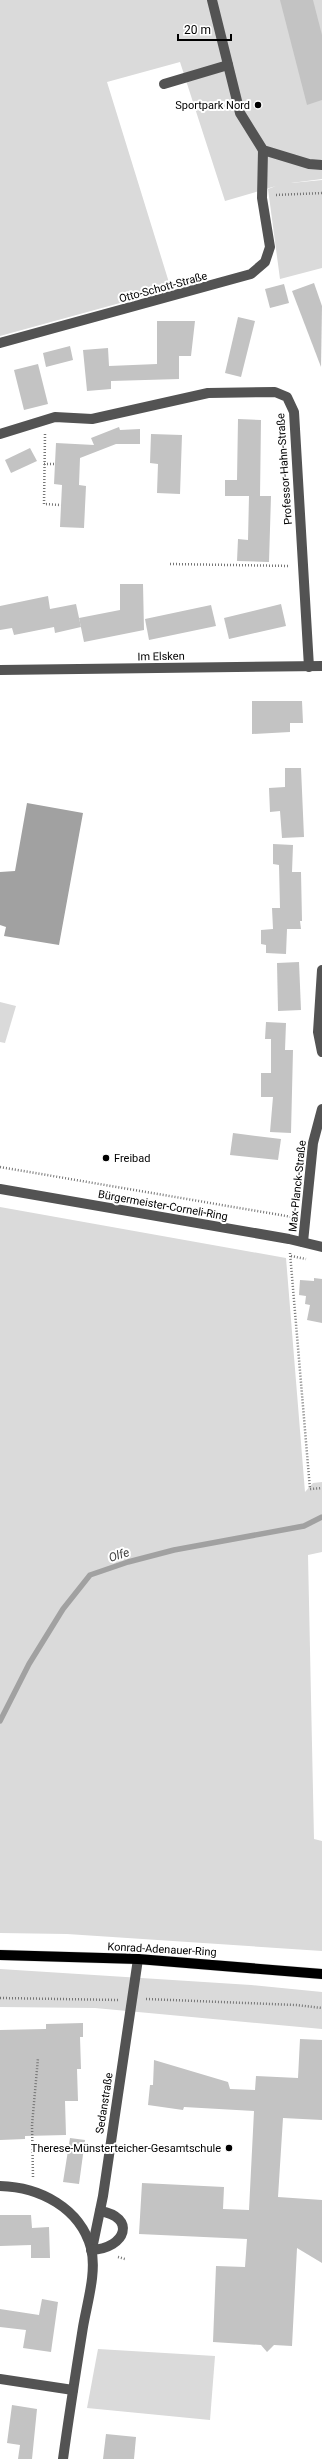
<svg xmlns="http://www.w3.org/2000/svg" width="322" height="2459" viewBox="0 0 322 2459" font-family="Roboto,sans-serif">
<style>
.green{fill:#dadada}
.water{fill:#a1a1a1}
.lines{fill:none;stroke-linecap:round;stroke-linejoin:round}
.stream{stroke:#a1a1a1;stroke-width:5.5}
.building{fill:#c3c3c3}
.major-casing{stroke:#dbdbdb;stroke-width:11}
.path{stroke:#757575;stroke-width:2.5;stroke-dasharray:1 2;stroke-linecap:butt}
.minor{stroke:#535353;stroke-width:10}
.major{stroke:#000;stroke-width:10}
.poi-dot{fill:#000;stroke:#fff;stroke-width:1.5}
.labels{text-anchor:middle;stroke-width:4;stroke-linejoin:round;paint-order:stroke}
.poi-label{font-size:11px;fill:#000;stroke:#fff;text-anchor:end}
.street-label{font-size:11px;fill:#000;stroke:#fff}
.water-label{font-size:12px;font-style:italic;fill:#424242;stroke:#fff}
</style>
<rect width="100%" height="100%" fill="#fff"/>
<g class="green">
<polygon points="0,0 322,0 322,179 291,183 322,180 322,268 280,279 268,189 276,186 225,201 180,62 107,82 171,289 0,336"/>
<polygon points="0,1002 16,1006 5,1043 0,1042"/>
<polygon points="0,1207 286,1258 305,1492 313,1483 322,1482 322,1552 308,1555 314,1839 322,1841 322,1951 67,1934 0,1933"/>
<polygon points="0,1969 251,1985 322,1992 322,2029 95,2008 0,2007"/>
<polygon points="98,2349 215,2356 210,2420 87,2408"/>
</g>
<polygon class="water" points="27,803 83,813 59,945 4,936 6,927 0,925 0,872 15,871"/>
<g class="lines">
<polyline class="stream" points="0,1721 29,1664 63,1609 90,1575 128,1562 174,1550 304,1526 322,1517"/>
</g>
<g class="building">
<polygon points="280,0 313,0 322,35 322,100 307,105"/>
<polygon points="314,283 322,306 321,367 292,291"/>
<polygon points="284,284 289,303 270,308 265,289"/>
<polygon points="238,317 255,321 241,377 225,373"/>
<polygon points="157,321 195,321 191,356 179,356 179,379 111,381 111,389 87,391 83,350 108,348 109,366 157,364"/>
<polygon points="70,346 73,360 46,367 43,353"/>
<polygon points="38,364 48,404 24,410 14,370"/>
<polygon points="238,419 261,420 260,496 271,496 269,562 237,561 238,539 248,540 249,496 225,496 225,480 237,480"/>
<polygon points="119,427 120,430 140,429 140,444 116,444 80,458 79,485 86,486 84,528 60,527 62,485 54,484 56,443 94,445 91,438"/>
<polygon points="151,434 182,435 180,494 157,493 158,464 150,463"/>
<polygon points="30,448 37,461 11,473 5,460"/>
<polygon points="120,584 143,584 144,630 84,642 79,618 120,610"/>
<polygon points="48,596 50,609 76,604 81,627 55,633 54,627 14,635 12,628 0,630 0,606"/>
<polygon points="281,604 286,626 229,639 224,618"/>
<polygon points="211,605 216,626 149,640 145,619"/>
<polygon points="252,701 302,701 303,723 290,723 290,732 252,734"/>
<polygon points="285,768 301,768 304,837 282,838 280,811 270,812 269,788 285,787"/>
<polygon points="273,844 293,845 292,872 301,872 302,921 300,921 301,929 287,929 286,954 266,953 266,945 261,944 261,930 273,929 272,908 280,908 279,865 273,864"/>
<polygon points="299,962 301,1010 278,1011 277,963"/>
<polygon points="266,1022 286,1023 285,1050 293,1050 291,1133 270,1132 273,1097 261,1097 261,1073 271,1073 271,1039 265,1039"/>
<polygon points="233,1133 281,1139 278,1160 230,1155"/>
<polygon points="314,1278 322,1279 322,1323 307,1320 310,1305 305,1304 306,1296 299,1295 300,1280 314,1281"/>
<polygon points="83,2023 83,2037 80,2037 81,2069 77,2069 78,2101 65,2101 66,2135 25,2136 25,2139 0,2140 0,2030 46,2029 46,2024"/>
<polygon points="300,2039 322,2040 322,2120 283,2118 278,2197 322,2200 322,2263 297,2248 292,2346 274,2345 267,2352 261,2345 213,2342 216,2266 245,2267 247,2239 139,2234 142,2183 224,2187 223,2209 249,2210 254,2111 184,2107 183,2110 148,2105 150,2085 153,2085 154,2060 228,2082 230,2089 255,2090 256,2076 298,2078"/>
<polygon points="70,2138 85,2140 79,2184 63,2182"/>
<polygon points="0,2215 31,2215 32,2228 49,2227 50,2258 31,2258 31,2245 0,2246"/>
<polygon points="42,2299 58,2302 51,2352 23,2348 26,2330 0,2327 0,2309 39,2315"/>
<polygon points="12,2405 37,2409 32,2459 18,2459 20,2445 7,2443"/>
<polygon points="106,2434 136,2437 134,2459 103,2459"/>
</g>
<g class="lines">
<defs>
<polyline id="major" points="0,1955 138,1959 322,1974"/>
</defs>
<use href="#major" class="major-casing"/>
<g class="path">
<polyline points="276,195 322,193"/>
<polyline points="45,434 44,504 61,505"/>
<polyline points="44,464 55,464"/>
<polyline points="170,564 290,566"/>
<polyline points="0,1167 292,1217"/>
<polyline points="290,1253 310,1489 322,1488"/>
<polyline points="291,1256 306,1259"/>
<polyline points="0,1998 119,2000"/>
<polyline points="146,1999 296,2005 322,2008"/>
<polyline points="33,2177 32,2125 38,2058"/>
<polyline points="118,2257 125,2259"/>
</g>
<g class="minor">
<polyline points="212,0 240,113 263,150 309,164 322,165"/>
<polyline points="164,84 228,65"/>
<polyline points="0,343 251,274 265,262 270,247 262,198 263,150"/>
<polyline points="0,434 55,417 92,419 208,393 275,392 287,397 294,412 309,667"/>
<polyline points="0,670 322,666"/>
<polyline points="322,970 318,1032 322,1052"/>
<polyline points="0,1189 289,1239 322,1247"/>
<polyline points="303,1242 313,1143 322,1109"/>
<path d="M0,2186C40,2187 80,2208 91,2248C97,2272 87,2303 83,2327C76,2371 69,2415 63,2459"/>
<polyline points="92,2249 103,2196 138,1959"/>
<path d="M91,2250C127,2248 136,2217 100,2211"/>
<polyline points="0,2379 73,2390"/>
</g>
<use href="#major" class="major"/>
</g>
<g class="poi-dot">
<circle cx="258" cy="105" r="4"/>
<circle cx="106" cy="1158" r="4"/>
<circle cx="229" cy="2148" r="4"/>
</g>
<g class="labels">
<g class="poi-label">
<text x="250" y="109">Sportpark Nord</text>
<text x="114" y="1162" text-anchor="start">Freibad</text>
<text x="221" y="2152">Therese-Münsterteicher-Gesamtschule</text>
</g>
<g class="street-label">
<text transform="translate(163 287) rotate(-15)" y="4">Otto-Schott-Straße</text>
<text transform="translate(284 469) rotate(-94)" y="4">Professor-Hahn-Straße</text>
<text transform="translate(161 656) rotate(-1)" y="4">Im Elsken</text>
<text transform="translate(297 1186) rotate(-84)" y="4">Max-Planck-Straße</text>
<text transform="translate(163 1205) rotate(10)" y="4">Bürgermeister-Corneli-Ring</text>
<text transform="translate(162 1949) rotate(3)" y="4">Konrad-Adenauer-Ring</text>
<text transform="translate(104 2103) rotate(-81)" y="4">Sedanstraße</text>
</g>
<g class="water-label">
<text transform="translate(119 1555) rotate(-17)" y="4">Olfe</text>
</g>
</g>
<path d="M178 34v6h53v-6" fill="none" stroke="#000000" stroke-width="2"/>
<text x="184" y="34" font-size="12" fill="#000000" stroke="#ffffff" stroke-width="3" paint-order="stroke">20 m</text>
</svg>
